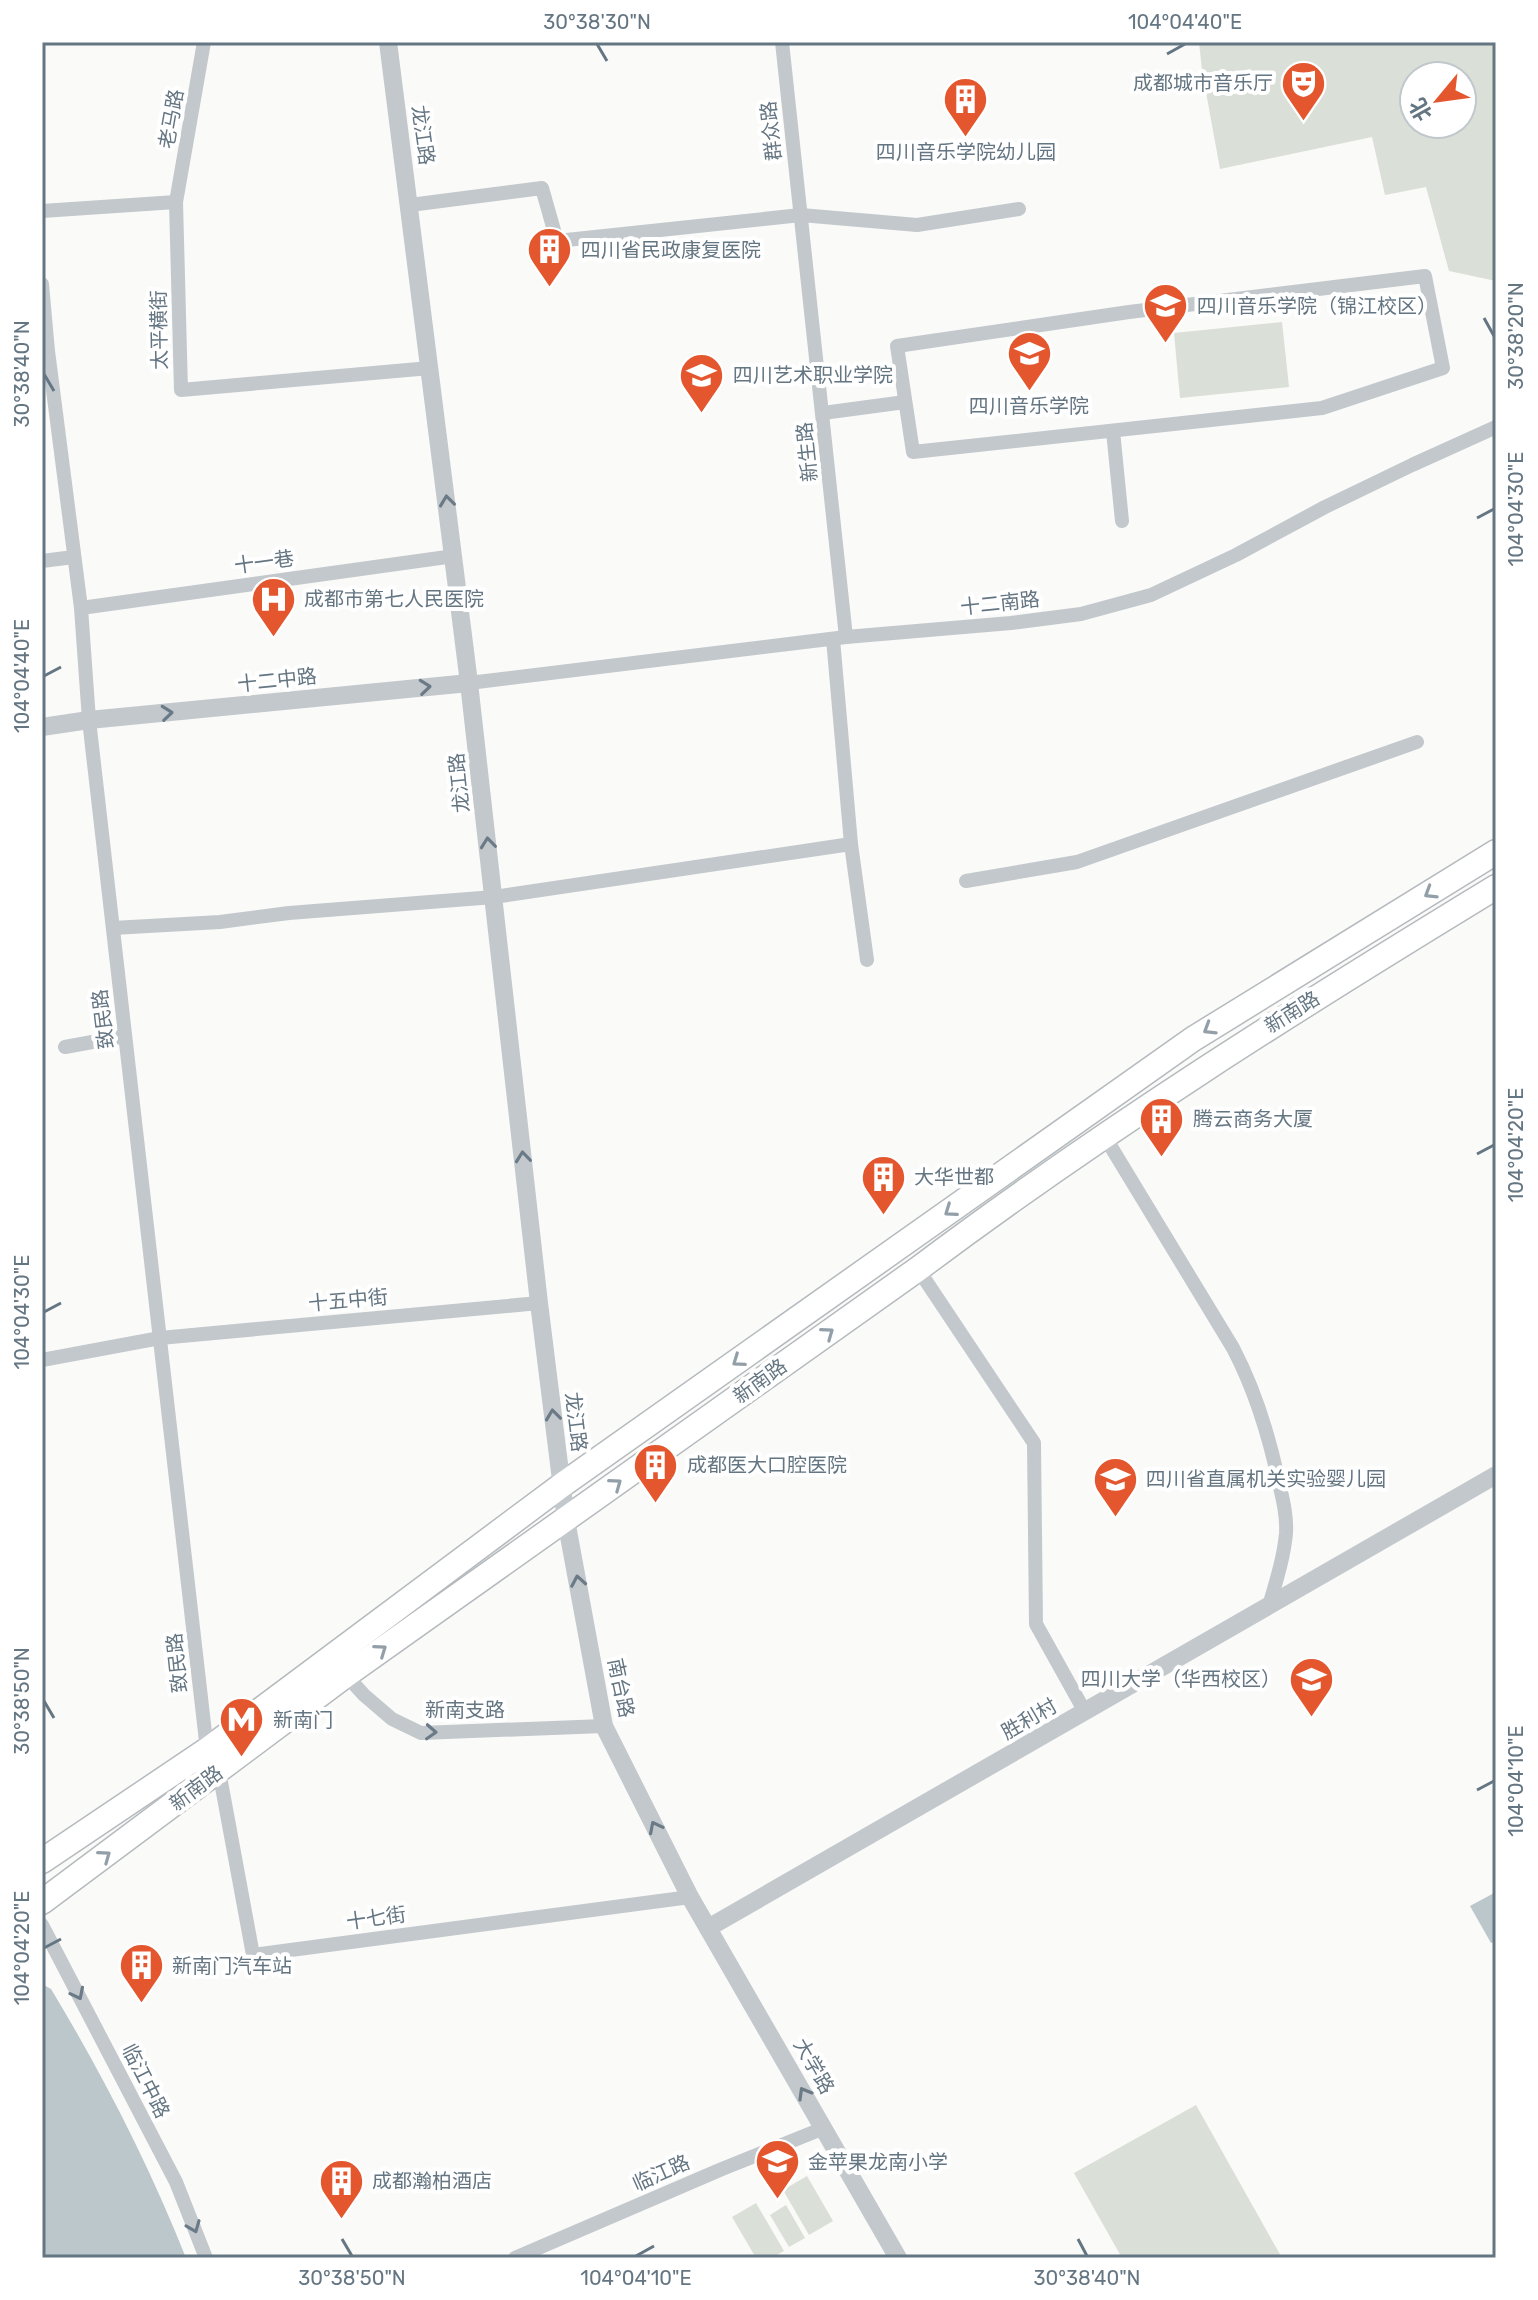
<svg xmlns="http://www.w3.org/2000/svg" width="1538" height="2300" viewBox="0 0 1538 2300" font-family="Rubik,'Noto Sans SC',sans-serif">
<style>
.green{fill:#dadfd7;fill-rule:evenodd}
.water{fill:#bbc7cb}
.lines{fill:none;stroke-linecap:round;stroke-linejoin:round}
.primary-casing{stroke:#b5babe;stroke-width:27}
.minor{stroke:#c3c8cc;stroke-width:14}
.tertiary{stroke:#c3c8cc;stroke-width:18}
.primary{stroke:#fff;stroke-width:24}
.oneway{stroke:#6a7a87}
.oneway2{stroke:#939fa8}
.ticks{fill:none;stroke:#657683;stroke-width:3}
.labels{text-anchor:middle;stroke-width:8;stroke-linejoin:round;paint-order:stroke}
.poi-label{font-size:20px;fill:#657683;stroke:#fff;text-anchor:start}
.street-label{font-size:20px;fill:#657683;stroke:#fff}
.neatline{fill:none;stroke:#657683;stroke-width:3}
.ticks-label{font-size:20px;text-anchor:middle;fill:#657683}
</style>
<rect width="100%" height="100%" fill="#fafaf8"/>
<g class="green">
<path d="M1199,42H1496V281L1449,271L1426,187L1385,195L1372,137L1220,169L1202,70ZM1414,76H1462V124H1414Z"/>
<polygon points="1282,322 1289,387 1180,398 1174,333"/>
<polygon points="1196,2105 1282,2258 1122,2258 1074,2173"/>
<polygon points="807,2176 833,2221 809,2235 783,2190"/>
<polygon points="756,2203 784,2251 771,2258 756,2258 732,2217"/>
<polygon points="786,2205 805,2238 789,2247 770,2215"/>
</g>
<g class="water">
<polygon points="1496,1892 1496,1941 1491,1943 1470,1906"/>
<path d="M42,1984L51,1989C103,2075 149,2165 186,2258H42Z"/>
</g>
<g class="lines">
<defs>
<g id="primary">
<polyline points="42,1861 207,1750 562,1485 1193,1039 1496,852"/>
<path d="M42,1902L346,1675L918,1269C1103,1130 1299,1007 1496,887"/>
</g>
</defs>
<use href="#primary" class="primary-casing"/>
<g class="minor">
<polyline points="204,42 176,202 181,390 430,368"/>
<polyline points="782,42 846,637"/>
<polyline points="410,205 542,188 557,241 801,215 917,225 1019,209"/>
<polyline points="42,211 176,202"/>
<polygon points="1425,276 1443,368 1322,408 913,452 897,346 1129,312"/>
<polyline points="42,284 48,351 81,608 89,720 207,1750"/>
<polyline points="823,413 905,402"/>
<polyline points="1113,431 1122,521"/>
<polyline points="42,561 74,557"/>
<polyline points="81,608 454,556"/>
<polyline points="833,639 851,844 867,960"/>
<polyline points="469,683 846,637 1011,623 1081,614 1151,595 1236,555 1325,507 1412,465 1496,427"/>
<polyline points="966,881 1077,862 1417,742"/>
<polyline points="113,928 220,922 289,913 494,897 851,844"/>
<polyline points="65,1047 125,1036"/>
<path d="M1105,1137L1233,1348C1256,1392 1269,1435 1279,1483C1283,1500 1287,1516 1286,1533C1284,1557 1276,1582 1269,1606"/>
<polyline points="918,1269 1034,1443 1036,1624 1085,1712"/>
<polyline points="42,1360 160,1338 539,1303"/>
<polyline points="346,1675 364,1695 392,1719 421,1733 604,1726"/>
<polyline points="219,1771 253,1955 690,1897"/>
<polyline points="42,1925 176,2182 206,2258"/>
<polyline points="515,2258 722,2169 824,2128"/>
</g>
<g class="tertiary">
<polyline points="388,42 469,683 539,1303 566,1520 604,1726 690,1897 898,2258"/>
<polyline points="42,727 89,720 469,683"/>
<polyline points="708,1928 1496,1475"/>
</g>
<use href="#primary" class="primary"/>
</g>
<defs><path id="oneway-chevron" d="M-2-3.5L2.5 0L-2 3.5" fill="none" stroke-width="1.6" stroke-linecap="round" stroke-linejoin="round" transform="scale(2)"/></defs>
<g class="oneway">
<use href="#oneway-chevron" transform="translate(447 501) rotate(-97)"/>
<use href="#oneway-chevron" transform="translate(425 687) rotate(-6)"/>
<use href="#oneway-chevron" transform="translate(167 713) rotate(-6)"/>
<use href="#oneway-chevron" transform="translate(488 843) rotate(-96)"/>
<use href="#oneway-chevron" transform="translate(523 1157) rotate(-96)"/>
<use href="#oneway-chevron" transform="translate(553 1415) rotate(-97)"/>
<use href="#oneway-chevron" transform="translate(578 1581) rotate(-100)"/>
<use href="#oneway-chevron" transform="translate(431 1732) rotate(3)"/>
<use href="#oneway-chevron" transform="translate(655 1827) rotate(-117)"/>
<use href="#oneway-chevron" transform="translate(78 1994) rotate(63)"/>
<use href="#oneway-chevron" transform="translate(804 2093) rotate(-120)"/>
<use href="#oneway-chevron" transform="translate(194 2227) rotate(68)"/>
</g>
<g class="oneway2">
<use href="#oneway-chevron" transform="translate(1430 893) rotate(148)"/>
<use href="#oneway-chevron" transform="translate(1209 1029) rotate(148)"/>
<use href="#oneway-chevron" transform="translate(950 1211) rotate(145)"/>
<use href="#oneway-chevron" transform="translate(828 1333) rotate(-36)"/>
<use href="#oneway-chevron" transform="translate(738 1361) rotate(145)"/>
<use href="#oneway-chevron" transform="translate(616 1484) rotate(-36)"/>
<use href="#oneway-chevron" transform="translate(381 1650) rotate(-35)"/>
<use href="#oneway-chevron" transform="translate(105 1856) rotate(-36)"/>
</g>
<path class="ticks" d="M597,44L607,61M1167,54L1185,44M1484,318L1494,336M44,374L54,391M1477,518L1494,509M44,676L61,667M1477,1154L1494,1145M44,1312L61,1303M44,1701L54,1718M1477,1790L1494,1781M44,1948L61,1939M342,2239L352,2256M1078,2239L1087,2256M636,2256L654,2246"/>
<defs>
<symbol id="theatre-pin" viewBox="-11 -11 22 30"><path d="M0 17L-7.5 6A9.5 9.5 0 1 1 7.5 6Z" fill="#e4572e" stroke="#fff"/><path d="M-5-5.5Q0-4 5-5.5V0Q5 5 0 6Q-5 5-5 0ZM-3.3-2.5H-1v1.5H-3.3ZM1-2.5H3.3v1.5H1ZM-2.8 1Q0 5.5 2.8 1Z" fill="#fff"/></symbol>
<symbol id="building-pin" viewBox="-11 -11 22 30"><path d="M0 17L-7.5 6A9.5 9.5 0 1 1 7.5 6Z" fill="#e4572e" stroke="#fff"/><path d="M-4-6H4V6H1V3H-1V6H-4ZM-2.5-4.3h1.7v1.8h-1.7ZM.8-4.3h1.7v1.8H.8ZM-2.5-1h1.7V.8h-1.7ZM.8-1h1.7V.8H.8Z" fill="#fff"/></symbol>
<symbol id="university-pin" viewBox="-11 -11 22 30"><path d="M0 17L-7.5 6A9.5 9.5 0 1 1 7.5 6Z" fill="#e4572e" stroke="#fff"/><path d="M0-5L7-2L0 1L-7-2ZM-4 1L0 2.5L4 1V4Q0 6-4 4Z" fill="#fff"/></symbol>
<symbol id="hospital-pin" viewBox="-11 -11 22 30"><path d="M0 17L-7.5 6A9.5 9.5 0 1 1 7.5 6Z" fill="#e4572e" stroke="#fff"/><path d="M-5-5h3v3.5h4V-5h3V5h-3V1.5h-4V5h-3Z" fill="#fff"/></symbol>
<symbol id="school-pin" viewBox="-11 -11 22 30"><path d="M0 17L-7.5 6A9.5 9.5 0 1 1 7.5 6Z" fill="#e4572e" stroke="#fff"/><path d="M0-5L7-2L0 1L-7-2ZM-4 1L0 2.5L4 1V4Q0 6-4 4Z" fill="#fff"/></symbol>
<symbol id="metro-pin" viewBox="-11 -11 22 30"><path d="M0 17L-7.5 6A9.5 9.5 0 1 1 7.5 6Z" fill="#e4572e" stroke="#fff"/><path d="M-5.5 5V-5H-3L0 0L3-5H5.5V5H3V-.5L0 4L-3-.5V5Z" fill="#fff"/></symbol>
</defs>
<g fill-rule="evenodd">
<use href="#theatre-pin" x="1278" y="58" width="51" height="69"/>
<use href="#building-pin" x="940" y="74" width="51" height="69"/>
<use href="#building-pin" x="524" y="224" width="51" height="69"/>
<use href="#university-pin" x="1140" y="280" width="51" height="69"/>
<use href="#university-pin" x="1004" y="328" width="51" height="69"/>
<use href="#university-pin" x="676" y="350" width="51" height="69"/>
<use href="#hospital-pin" x="248" y="574" width="51" height="69"/>
<use href="#building-pin" x="1136" y="1094" width="51" height="69"/>
<use href="#building-pin" x="858" y="1152" width="51" height="69"/>
<use href="#building-pin" x="630" y="1440" width="51" height="69"/>
<use href="#school-pin" x="1090" y="1454" width="51" height="69"/>
<use href="#university-pin" x="1286" y="1654" width="51" height="69"/>
<use href="#metro-pin" x="216" y="1694" width="51" height="69"/>
<use href="#building-pin" x="116" y="1940" width="51" height="69"/>
<use href="#school-pin" x="752" y="2136" width="51" height="69"/>
<use href="#building-pin" x="316" y="2156" width="51" height="69"/>
</g>
<g class="labels">
<g class="poi-label">
<text x="1273" y="90" text-anchor="end">成都城市音乐厅</text>
<text x="966" y="159" text-anchor="middle">四川音乐学院幼儿园</text>
<text x="581" y="257">四川省民政康复医院</text>
<text x="1197" y="313">四川音乐学院（锦江校区）</text>
<text x="733" y="382">四川艺术职业学院</text>
<text x="1029" y="413" text-anchor="middle">四川音乐学院</text>
<text x="304" y="606">成都市第七人民医院</text>
<text x="1193" y="1126">腾云商务大厦</text>
<text x="914" y="1184">大华世都</text>
<text x="687" y="1472">成都医大口腔医院</text>
<text x="1146" y="1486">四川省直属机关实验婴儿园</text>
<text x="1281" y="1686" text-anchor="end">四川大学（华西校区）</text>
<text x="273" y="1727">新南门</text>
<text x="172" y="1973">新南门汽车站</text>
<text x="808" y="2169">金苹果龙南小学</text>
<text x="372" y="2188">成都瀚柏酒店</text>
</g>
<g class="street-label">
<text transform="translate(171 119) rotate(-80)" y="7">老马路</text>
<text transform="translate(771 131) rotate(-96)" y="7">群众路</text>
<text transform="translate(423 135) rotate(82)" y="7">龙江路</text>
<text transform="translate(159 330) rotate(-91)" y="7">太平横街</text>
<text transform="translate(807 452) rotate(-96)" y="7">新生路</text>
<text transform="translate(264 562) rotate(-8)" y="7">十一巷</text>
<text transform="translate(1000 603) rotate(-6)" y="7">十二南路</text>
<text transform="translate(277 680) rotate(-6)" y="7">十二中路</text>
<text transform="translate(459 783) rotate(-96)" y="7">龙江路</text>
<text transform="translate(1292 1012) rotate(-32)" y="7">新南路</text>
<text transform="translate(103 1019) rotate(-97)" y="7">致民路</text>
<text transform="translate(348 1300) rotate(-5)" y="7">十五中街</text>
<text transform="translate(760 1381) rotate(-36)" y="7">新南路</text>
<text transform="translate(576 1422) rotate(83)" y="7">龙江路</text>
<text transform="translate(177 1663) rotate(-96)" y="7">致民路</text>
<text transform="translate(621 1688) rotate(78)" y="7">南台路</text>
<text x="465" y="1717">新南支路</text>
<text transform="translate(1029 1719) rotate(-30)" y="7">胜利村</text>
<text transform="translate(196 1788) rotate(-37)" y="7">新南路</text>
<text transform="translate(376 1918) rotate(-8)" y="7">十七街</text>
<text transform="translate(814 2066) rotate(60)" y="7">大学路</text>
<text transform="translate(146 2081) rotate(63)" y="7">临江中路</text>
<text transform="translate(661 2173) rotate(-24)" y="7">临江路</text>
</g>
</g>
<rect width="1538" height="2300" fill="none" stroke="#ffffff" stroke-width="88"/>
<g transform="translate(1438 100) rotate(241)"><circle r="38" fill="#ffffff" stroke="#c1c8cd" stroke-width="2"/>
<path d="M0-6L14 30L0 20L-14 30Z" fill="#e4572e"/>
<text y="-12" font-size="22" font-weight="bold" text-anchor="middle" fill="#657683">北</text>
</g>
<rect x="44" y="44" width="1450" height="2212" class="neatline"/>
<g class="ticks-label">
<text x="597" y="29">30°38'30"N</text>
<text x="1185" y="29">104°04'40"E</text>
<text transform="translate(1516 336) rotate(-90)" y="7">30°38'20"N</text>
<text transform="translate(22 374) rotate(-90)" y="7">30°38'40"N</text>
<text transform="translate(1516 509) rotate(-90)" y="7">104°04'30"E</text>
<text transform="translate(22 676) rotate(-90)" y="7">104°04'40"E</text>
<text transform="translate(1516 1145) rotate(-90)" y="7">104°04'20"E</text>
<text transform="translate(22 1312) rotate(-90)" y="7">104°04'30"E</text>
<text transform="translate(22 1701) rotate(-90)" y="7">30°38'50"N</text>
<text transform="translate(1516 1781) rotate(-90)" y="7">104°04'10"E</text>
<text transform="translate(22 1948) rotate(-90)" y="7">104°04'20"E</text>
<text x="352" y="2285">30°38'50"N</text>
<text x="636" y="2285">104°04'10"E</text>
<text x="1087" y="2285">30°38'40"N</text>
</g>
</svg>
